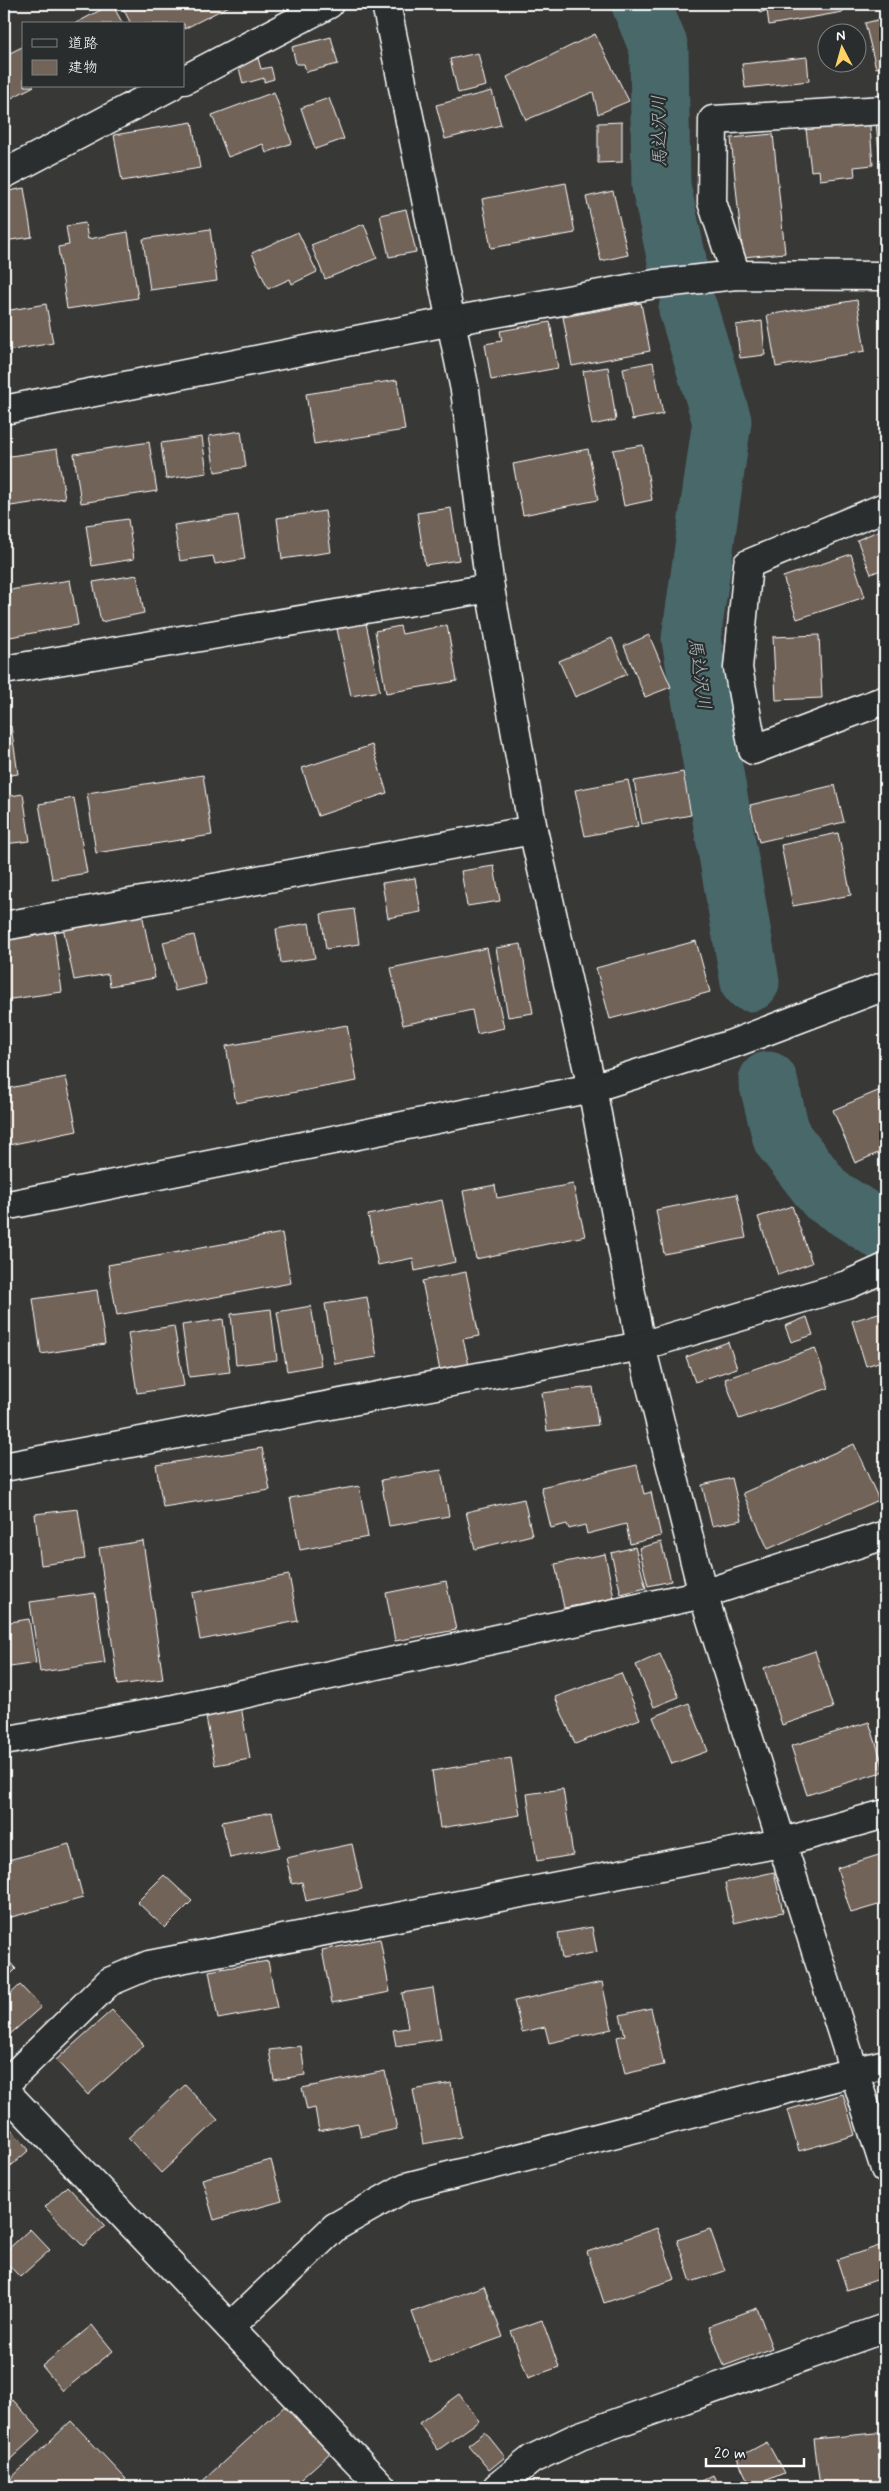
<svg xmlns="http://www.w3.org/2000/svg" width="889" height="2491" font-family="Mynerve,'Klee One',sans-serif">
<style>
.lines{fill:none;stroke-linecap:round;stroke-linejoin:round}
.river{stroke:#4a686b;stroke-width:59}
.building{fill:#726458;stroke:#fff}
.street-casing{stroke:#fff;stroke-width:31}
.secondary-casing{stroke:#fff;stroke-width:31}
.street{stroke:#2a2d2e;stroke-width:28}
.secondary{stroke:#2a2d2e;stroke-width:28}
.labels{text-anchor:middle;dominant-baseline:central;stroke-width:4.5;stroke-linejoin:round;paint-order:stroke}
.water-label{font-size:18px;font-style:italic;fill:#aebbbc;stroke:#2a2d2e}
</style>
<rect width="100%" height="100%" fill="#383836"/>
<filter id="ink" filterUnits="userSpaceOnUse"><feTurbulence type="fractalNoise" baseFrequency=".02" numOctaves="2"/><feDisplacementMap in="SourceGraphic" scale="10" xChannelSelector="R" yChannelSelector="G"/><feConvolveMatrix kernelMatrix="1 2 1 2 8 2 1 2 1" color-interpolation-filters="sRGB"/></filter>
<g filter="url(#ink)">
<g class="lines">
<g class="river">
<path d="M 641,4 L 659,48 L 661,186 L 677,260"/>
<path d="M 688,309 L 722,421 L 691,639 L 750,982"/>
<path d="M 768,1081 L 782,1138 L 826,1195 L 885,1233"/>
</g>
</g>
<g class="building">
<path d="M 112,4 L 123,24 L 74,24 Z"/>
<path d="M 121,4 L 233,4 L 184,29 L 184,24 L 131,24 Z"/>
<path d="M 759,4 L 842,4 L 843,12 L 769,25 L 767,10 L 760,13 Z"/>
<path d="M 885,18 L 885,66 L 876,68 L 865,23 Z"/>
<path d="M 595,34 L 629,101 L 598,114 L 593,92 L 526,120 L 507,77 Z"/>
<path d="M 331,37 L 338,64 L 306,72 L 304,64 L 296,64 L 292,47 Z"/>
<path d="M 24,46 L 24,86 L 34,86 L 4,102 L 4,56 Z"/>
<path d="M 478,53 L 486,86 L 458,93 L 450,59 Z"/>
<path d="M 807,57 L 809,81 L 745,88 L 742,64 Z"/>
<path d="M 258,58 L 261,69 L 271,67 L 274,79 L 264,82 L 264,78 L 243,84 L 238,64 Z"/>
<path d="M 492,91 L 501,125 L 445,139 L 436,105 Z"/>
<path d="M 274,92 L 292,143 L 266,153 L 263,144 L 228,157 L 212,115 Z"/>
<path d="M 329,98 L 344,139 L 315,149 L 301,108 Z"/>
<path d="M 869,115 L 873,165 L 854,167 L 855,176 L 820,180 L 819,170 L 811,171 L 805,121 Z"/>
<path d="M 885,121 L 885,182 L 882,182 L 876,122 Z"/>
<path d="M 192,122 L 200,168 L 122,181 L 114,135 Z"/>
<path d="M 622,122 L 622,162 L 598,163 L 598,123 Z"/>
<path d="M 773,134 L 785,253 L 743,257 L 731,138 Z"/>
<path d="M 566,183 L 575,233 L 491,248 L 482,199 Z"/>
<path d="M 24,188 L 32,237 L 4,241 L 4,192 Z"/>
<path d="M 613,191 L 628,255 L 601,261 L 586,197 Z"/>
<path d="M 406,209 L 416,252 L 389,257 L 380,215 Z"/>
<path d="M 85,223 L 88,239 L 128,232 L 138,298 L 67,309 L 58,247 L 69,245 L 66,226 Z"/>
<path d="M 364,224 L 377,258 L 325,279 L 311,245 Z"/>
<path d="M 210,229 L 217,281 L 150,290 L 143,239 Z"/>
<path d="M 298,232 L 317,272 L 292,284 L 290,279 L 268,289 L 252,253 Z"/>
<path d="M 857,300 L 865,351 L 776,367 L 767,315 Z"/>
<path d="M 641,303 L 650,351 L 572,366 L 563,317 Z"/>
<path d="M 46,304 L 53,343 L 7,351 L 4,311 Z"/>
<path d="M 762,321 L 765,355 L 740,358 L 736,325 Z"/>
<path d="M 550,322 L 558,368 L 491,380 L 485,344 L 502,341 L 500,331 Z"/>
<path d="M 653,362 L 663,414 L 632,420 L 623,368 Z"/>
<path d="M 608,367 L 616,420 L 592,425 L 583,371 Z"/>
<path d="M 397,380 L 405,430 L 314,444 L 306,394 Z"/>
<path d="M 241,431 L 246,467 L 215,472 L 209,436 Z"/>
<path d="M 202,437 L 207,473 L 166,479 L 161,443 Z"/>
<path d="M 149,442 L 157,491 L 81,503 L 74,454 Z"/>
<path d="M 643,445 L 652,500 L 624,506 L 613,450 Z"/>
<path d="M 57,449 L 65,498 L 4,507 L 4,457 Z"/>
<path d="M 588,449 L 598,500 L 523,515 L 513,464 Z"/>
<path d="M 451,508 L 459,560 L 425,565 L 417,513 Z"/>
<path d="M 325,511 L 331,552 L 282,559 L 277,518 Z"/>
<path d="M 238,515 L 245,559 L 215,564 L 213,556 L 180,561 L 174,525 Z"/>
<path d="M 128,519 L 134,559 L 92,566 L 86,525 Z"/>
<path d="M 885,528 L 885,568 L 871,574 L 857,540 Z"/>
<path d="M 851,554 L 865,597 L 797,619 L 783,577 Z"/>
<path d="M 137,575 L 144,613 L 101,622 L 93,582 Z"/>
<path d="M 70,580 L 78,625 L 10,637 L 4,591 Z"/>
<path d="M 366,623 L 380,691 L 351,696 L 337,629 Z"/>
<path d="M 447,625 L 457,681 L 386,693 L 375,631 L 400,626 L 402,634 Z"/>
<path d="M 649,635 L 671,687 L 645,697 L 624,646 Z"/>
<path d="M 819,635 L 822,698 L 776,700 L 773,637 Z"/>
<path d="M 612,638 L 627,674 L 575,697 L 559,661 Z"/>
<path d="M 11,726 L 18,774 L 4,776 L 4,727 Z"/>
<path d="M 372,745 L 387,793 L 318,816 L 302,768 Z"/>
<path d="M 683,772 L 691,815 L 642,824 L 634,781 Z"/>
<path d="M 203,775 L 212,835 L 96,853 L 87,793 Z"/>
<path d="M 628,780 L 638,826 L 585,836 L 575,790 Z"/>
<path d="M 835,785 L 844,822 L 759,842 L 750,805 Z"/>
<path d="M 23,794 L 30,841 L 4,844 L 4,797 Z"/>
<path d="M 74,798 L 87,873 L 52,879 L 39,804 Z"/>
<path d="M 838,833 L 851,895 L 793,906 L 781,845 Z"/>
<path d="M 494,866 L 500,901 L 467,906 L 461,871 Z"/>
<path d="M 415,878 L 421,912 L 388,918 L 382,883 Z"/>
<path d="M 354,909 L 359,944 L 326,949 L 321,914 Z"/>
<path d="M 142,913 L 155,978 L 110,986 L 108,974 L 74,980 L 63,927 Z"/>
<path d="M 309,923 L 315,958 L 281,963 L 276,929 Z"/>
<path d="M 54,930 L 62,992 L 4,1000 L 4,937 Z"/>
<path d="M 194,935 L 206,984 L 175,991 L 163,942 Z"/>
<path d="M 696,941 L 710,992 L 610,1019 L 596,968 Z"/>
<path d="M 521,944 L 533,1013 L 508,1017 L 496,948 Z"/>
<path d="M 487,948 L 504,1028 L 477,1034 L 472,1010 L 403,1025 L 391,968 Z"/>
<path d="M 347,1025 L 357,1081 L 236,1103 L 226,1046 Z"/>
<path d="M 66,1077 L 77,1131 L 4,1146 L 4,1089 Z"/>
<path d="M 885,1088 L 885,1150 L 855,1163 L 833,1110 Z"/>
<path d="M 573,1184 L 585,1236 L 476,1259 L 463,1191 L 495,1185 L 497,1198 Z"/>
<path d="M 737,1194 L 746,1238 L 664,1254 L 656,1210 Z"/>
<path d="M 442,1200 L 455,1262 L 415,1271 L 413,1258 L 378,1265 L 368,1215 Z"/>
<path d="M 792,1206 L 812,1263 L 778,1275 L 758,1217 Z"/>
<path d="M 282,1233 L 291,1283 L 117,1315 L 108,1265 Z"/>
<path d="M 466,1272 L 479,1336 L 463,1339 L 469,1365 L 440,1371 L 422,1281 Z"/>
<path d="M 97,1290 L 105,1344 L 41,1354 L 33,1299 Z"/>
<path d="M 367,1297 L 377,1357 L 335,1364 L 325,1304 Z"/>
<path d="M 311,1306 L 321,1365 L 287,1371 L 277,1312 Z"/>
<path d="M 271,1309 L 277,1360 L 236,1365 L 231,1314 Z"/>
<path d="M 885,1311 L 885,1360 L 866,1366 L 852,1321 Z"/>
<path d="M 807,1317 L 813,1335 L 791,1342 L 785,1326 Z"/>
<path d="M 223,1319 L 230,1372 L 189,1377 L 182,1325 Z"/>
<path d="M 174,1326 L 184,1386 L 137,1393 L 128,1333 Z"/>
<path d="M 728,1342 L 737,1368 L 695,1382 L 686,1357 Z"/>
<path d="M 815,1348 L 829,1388 L 739,1419 L 725,1379 Z"/>
<path d="M 593,1387 L 598,1425 L 547,1431 L 542,1393 Z"/>
<path d="M 854,1444 L 879,1500 L 768,1549 L 743,1493 Z"/>
<path d="M 262,1448 L 270,1490 L 163,1507 L 156,1465 Z"/>
<path d="M 637,1465 L 644,1494 L 651,1492 L 661,1536 L 630,1544 L 626,1524 L 587,1534 L 585,1525 L 569,1529 L 567,1524 L 551,1528 L 541,1487 Z"/>
<path d="M 441,1470 L 449,1516 L 389,1526 L 381,1480 Z"/>
<path d="M 732,1478 L 742,1520 L 712,1526 L 702,1485 Z"/>
<path d="M 359,1486 L 368,1537 L 300,1550 L 290,1498 Z"/>
<path d="M 524,1499 L 532,1535 L 475,1549 L 466,1512 Z"/>
<path d="M 78,1509 L 85,1559 L 41,1565 L 35,1514 Z"/>
<path d="M 143,1541 L 163,1679 L 118,1685 L 99,1548 Z"/>
<path d="M 661,1542 L 671,1581 L 648,1586 L 639,1548 Z"/>
<path d="M 635,1547 L 646,1588 L 621,1594 L 611,1553 Z"/>
<path d="M 605,1554 L 614,1598 L 564,1608 L 555,1564 Z"/>
<path d="M 289,1575 L 298,1621 L 200,1640 L 192,1593 Z"/>
<path d="M 446,1581 L 456,1630 L 395,1641 L 386,1593 Z"/>
<path d="M 95,1593 L 105,1663 L 40,1672 L 30,1602 Z"/>
<path d="M 29,1619 L 36,1663 L 4,1668 L 4,1623 Z"/>
<path d="M 815,1651 L 833,1708 L 782,1725 L 764,1668 Z"/>
<path d="M 660,1654 L 679,1697 L 654,1707 L 636,1665 Z"/>
<path d="M 621,1673 L 640,1719 L 575,1744 L 555,1697 Z"/>
<path d="M 689,1703 L 708,1751 L 672,1764 L 653,1717 Z"/>
<path d="M 241,1706 L 250,1759 L 215,1765 L 205,1712 Z"/>
<path d="M 869,1722 L 885,1771 L 807,1795 L 791,1746 Z"/>
<path d="M 511,1758 L 520,1815 L 440,1828 L 432,1771 Z"/>
<path d="M 563,1789 L 573,1855 L 537,1861 L 527,1794 Z"/>
<path d="M 272,1812 L 280,1847 L 230,1858 L 222,1822 Z"/>
<path d="M 69,1844 L 83,1898 L 4,1919 L 4,1861 Z"/>
<path d="M 352,1844 L 362,1889 L 306,1901 L 302,1882 L 292,1884 L 286,1858 Z"/>
<path d="M 885,1853 L 885,1903 L 851,1913 L 837,1868 Z"/>
<path d="M 774,1872 L 783,1912 L 734,1923 L 725,1883 Z"/>
<path d="M 164,1875 L 192,1901 L 165,1928 L 137,1902 Z"/>
<path d="M 592,1927 L 597,1952 L 562,1959 L 558,1933 Z"/>
<path d="M 380,1939 L 390,1992 L 332,2003 L 322,1950 Z"/>
<path d="M 4,1956 L 16,1969 L 4,1981 Z"/>
<path d="M 268,1961 L 277,2008 L 218,2019 L 209,1971 Z"/>
<path d="M 602,1982 L 612,2029 L 549,2043 L 545,2027 L 522,2032 L 514,2001 Z"/>
<path d="M 20,1985 L 41,2007 L 7,2037 L 4,2033 L 4,2000 Z"/>
<path d="M 433,1988 L 441,2039 L 396,2046 L 393,2030 L 408,2028 L 402,1993 Z"/>
<path d="M 651,2008 L 664,2065 L 625,2074 L 617,2037 L 625,2035 L 620,2015 Z"/>
<path d="M 112,2010 L 144,2045 L 88,2095 L 56,2060 Z"/>
<path d="M 301,2046 L 305,2075 L 274,2080 L 269,2050 Z"/>
<path d="M 385,2071 L 397,2129 L 361,2137 L 358,2123 L 319,2131 L 315,2108 L 307,2110 L 302,2088 Z"/>
<path d="M 451,2083 L 461,2137 L 423,2144 L 413,2090 Z"/>
<path d="M 185,2085 L 218,2120 L 161,2173 L 128,2138 Z"/>
<path d="M 843,2094 L 855,2135 L 799,2151 L 787,2110 Z"/>
<path d="M 4,2121 L 29,2150 L 4,2172 Z"/>
<path d="M 271,2160 L 282,2201 L 214,2220 L 202,2179 Z"/>
<path d="M 67,2186 L 105,2226 L 83,2246 L 45,2207 Z"/>
<path d="M 657,2228 L 675,2279 L 604,2303 L 587,2252 Z"/>
<path d="M 30,2229 L 50,2250 L 20,2277 L 4,2260 L 4,2253 Z"/>
<path d="M 710,2229 L 725,2271 L 691,2282 L 677,2240 Z"/>
<path d="M 882,2245 L 885,2253 L 885,2277 L 847,2290 L 837,2260 Z"/>
<path d="M 484,2286 L 503,2337 L 430,2363 L 412,2312 Z"/>
<path d="M 757,2308 L 772,2348 L 724,2366 L 709,2326 Z"/>
<path d="M 542,2320 L 559,2367 L 528,2378 L 511,2331 Z"/>
<path d="M 92,2325 L 113,2351 L 63,2391 L 42,2366 Z"/>
<path d="M 459,2394 L 479,2421 L 438,2450 L 419,2423 Z"/>
<path d="M 13,2400 L 41,2431 L 4,2465 L 4,2408 Z"/>
<path d="M 287,2404 L 331,2452 L 292,2487 L 196,2487 Z"/>
<path d="M 71,2421 L 126,2479 L 117,2487 L 4,2487 L 4,2485 Z"/>
<path d="M 485,2432 L 505,2457 L 489,2470 L 468,2445 Z"/>
<path d="M 885,2432 L 885,2487 L 820,2487 L 814,2439 Z"/>
<path d="M 767,2442 L 784,2473 L 751,2487 L 737,2458 Z"/>
<path d="M 713,2475 L 719,2487 L 695,2487 L 693,2485 Z"/>
</g>
<g class="lines">
<g class="street-casing">
<g id="street">
<path d="M 386,4 L 465,390 L 490,588 L 533,830 L 592,1088 L 641,1346 L 703,1594 L 885,2169"/>
<path d="M 184,80 L 329,4"/>
<path d="M 4,174 L 171,86"/>
<path d="M 736,275 L 712,202 L 713,120 L 885,110"/>
<path d="M 452,321 L 655,284 L 736,275 L 885,276"/>
<path d="M 885,507 L 748,564 L 738,668 L 753,750 L 885,700"/>
<path d="M 4,670 L 490,588"/>
<path d="M 4,926 L 533,830"/>
<path d="M 4,1467 L 641,1346 L 847,1285 L 885,1268"/>
<path d="M 4,1741 L 174,1709 L 703,1594 L 885,1535"/>
<path d="M 4,2085 L 109,1982 L 149,1965 L 780,1843 L 885,1814"/>
<path d="M 230,2327 L 335,2227 L 406,2187 L 885,2064"/>
<path d="M 497,2487 L 532,2459 L 580,2436 L 885,2328"/>
</g>
</g>
<g class="secondary-casing">
<g id="secondary">
<path d="M 4,410 L 452,321"/>
<path d="M 4,1206 L 592,1088 L 732,1044 L 885,986"/>
<path d="M 4,2090 L 382,2487"/>
</g>
</g>
<use href="#street" class="street"/>
<use href="#secondary" class="secondary"/>
</g>
</g>
<g class="labels">
<g class="water-label">
<text transform="translate(660 131) rotate(-91)">馬込沢川</text>
<text transform="translate(699 674) rotate(82)">馬込沢川</text>
</g>
</g>
<rect width="889" height="2491" fill="none" stroke="#2a2d2e" stroke-width="20"/>
<rect x="10" y="10" width="869" height="2471" fill="none" stroke="#fff" stroke-width="2" filter="url(#ink)"/>
<rect x="22" y="22" width="162" height="65" fill="#2a2d2e" stroke="#7f8182"/>
<rect x="32" y="39" width="25" height="8" fill="#2a2d2e" stroke="#7f8182"/>
<text x="68" y="48" font-size="15" fill="#ffffff">道路</text>
<rect x="32" y="60" width="25" height="15" fill="#726458" stroke="#7f8182"/>
<text x="68" y="72" font-size="15" fill="#ffffff">建物</text>
<g transform="translate(842 48) rotate(354)"><circle r="24" fill="#2a2d2e" stroke="#7f8182"/>
<path d="M0-4L9 19L0 12L-9 19Z" fill="#ffd166"/>
<text y="-8" font-size="14" font-weight="bold" text-anchor="middle" fill="#ffffff">N</text>
</g>
<path d="M706 2458v8h98v-8" fill="none" stroke="#ffffff" stroke-width="2.5"/>
<text x="714" y="2458" font-size="15" fill="#ffffff" stroke="#2a2d2e" stroke-width="4" paint-order="stroke">20 m</text>
</svg>
